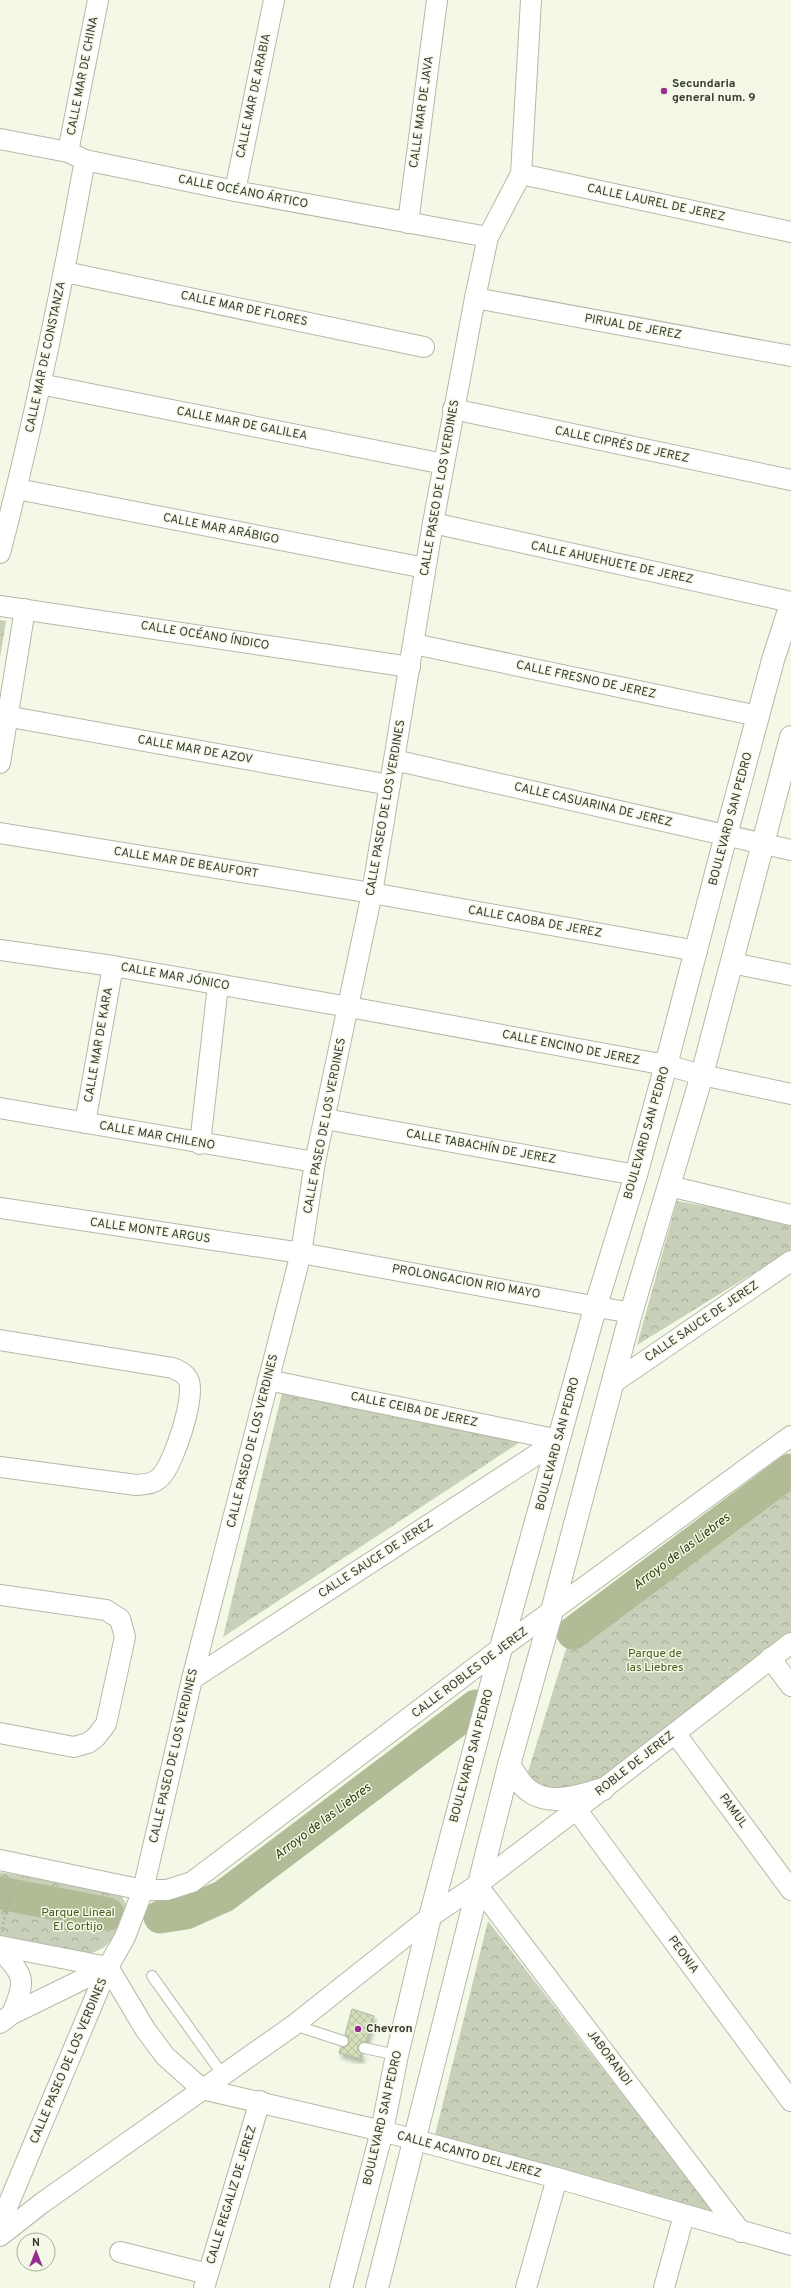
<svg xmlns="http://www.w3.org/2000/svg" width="791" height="2288" font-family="Overpass,sans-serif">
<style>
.forest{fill:url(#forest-crowns)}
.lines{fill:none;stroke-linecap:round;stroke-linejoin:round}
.river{stroke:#b1bc97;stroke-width:33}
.building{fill:url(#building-cross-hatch);stroke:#b0b6a4;filter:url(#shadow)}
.service-casing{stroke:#b4baa8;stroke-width:12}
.minor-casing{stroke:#b4baa8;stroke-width:22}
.tertiary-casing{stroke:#b4baa8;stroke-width:24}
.path{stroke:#abb0a2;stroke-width:2.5;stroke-dasharray:2 3;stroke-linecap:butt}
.service{stroke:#fff;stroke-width:10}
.minor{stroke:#fff;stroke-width:20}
.tertiary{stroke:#fff;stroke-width:22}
.poi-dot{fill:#982d90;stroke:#f3f9e6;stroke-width:1.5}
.labels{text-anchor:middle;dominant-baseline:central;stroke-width:3;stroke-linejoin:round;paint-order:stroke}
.street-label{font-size:12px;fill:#393c35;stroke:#f3f9e6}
.poi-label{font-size:12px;font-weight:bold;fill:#393c35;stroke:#f3f9e6;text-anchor:start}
.park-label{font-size:12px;fill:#4b591f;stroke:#f3f9e6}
.water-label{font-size:13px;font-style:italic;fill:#2e380b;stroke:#f3f9e6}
</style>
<defs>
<pattern id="forest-crowns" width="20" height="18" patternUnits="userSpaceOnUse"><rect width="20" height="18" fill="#c9d0b9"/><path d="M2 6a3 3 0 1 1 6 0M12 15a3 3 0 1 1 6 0" fill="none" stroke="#a4aa97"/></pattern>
<pattern id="building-cross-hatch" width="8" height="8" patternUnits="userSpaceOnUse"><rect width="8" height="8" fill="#d3dfb9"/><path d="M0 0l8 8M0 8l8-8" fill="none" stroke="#b6c0a0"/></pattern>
<filter id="shadow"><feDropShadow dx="2.5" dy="4.5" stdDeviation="2" flood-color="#0004"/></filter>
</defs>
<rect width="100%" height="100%" fill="#f3f9e6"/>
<g class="forest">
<path d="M 0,620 L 6,621 L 0,658 Z"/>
<path d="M 677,1201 L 791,1222 L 791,1250 L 637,1345 Z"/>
<path d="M 282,1393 L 525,1439 L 223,1637 Z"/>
<path d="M 791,1479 L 791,1637 L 601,1781 L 570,1794 L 545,1789 L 527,1775 L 566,1649 Z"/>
<path d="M 0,1872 L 119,1891 L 127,1906 C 118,1930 114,1949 86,1954 L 0,1939 Z"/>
<path d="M 488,1921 L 723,2224 L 433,2143 Z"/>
</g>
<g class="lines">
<g class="river">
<path d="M 573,1633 L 791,1470"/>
<path d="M 0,1893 L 108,1914"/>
<path d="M 160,1917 L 186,1913 L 224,1896 L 476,1706"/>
</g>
</g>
<path class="building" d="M 352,2009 L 374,2016 L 366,2042 L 362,2042 L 358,2046 L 358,2050 L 362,2054 L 361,2059 L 339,2053 L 341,2047 L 347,2046 L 349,2043 L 348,2037 L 345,2035 Z"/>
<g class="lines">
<g class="service-casing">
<g id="service">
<path d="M 152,1976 L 223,2075"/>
<path d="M 294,2025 L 343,2041"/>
<path d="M 364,2048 L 397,2055"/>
</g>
</g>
<g class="minor-casing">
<g id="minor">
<path d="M 0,139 L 68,152 L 85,160 L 235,191 L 488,237"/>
<path d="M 68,152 L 98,0"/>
<path d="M 521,174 L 791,232"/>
<path d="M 235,191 L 274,0"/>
<path d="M 408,223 L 437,0"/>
<path d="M 65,272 L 424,347"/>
<path d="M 475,298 L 791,356"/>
<path d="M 40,384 L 444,464"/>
<path d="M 453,409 L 791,480"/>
<path d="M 17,489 L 425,568"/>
<path d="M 433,523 L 791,602"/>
<path d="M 0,553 C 34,423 61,292 85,160"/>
<path d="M 0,606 L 410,667"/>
<path d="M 414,644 L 758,716"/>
<path d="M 0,715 L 390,785"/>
<path d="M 394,760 L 791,850"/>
<path d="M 0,763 L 25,609"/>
<path d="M 0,833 L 372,893 L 697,951"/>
<path d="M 0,950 L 113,966 L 349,1007 L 666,1065 L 702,1075 L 791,1094"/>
<path d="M 732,963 L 791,975"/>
<path d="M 0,1108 L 315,1162"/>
<path d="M 325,1119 L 636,1175"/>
<path d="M 85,1123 L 113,966"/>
<path d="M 200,1144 L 218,985"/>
<path d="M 669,1186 L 791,1215"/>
<path d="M 0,1208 L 301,1253 L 631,1313"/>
<path d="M 0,1340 L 173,1368 C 179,1371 185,1373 188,1379 C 197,1394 174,1461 163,1474 C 156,1484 147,1484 136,1485 L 0,1467"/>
<path d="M 268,1380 L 559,1440"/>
<path d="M 613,1383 L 791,1261"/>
<path d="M 0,1595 L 106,1610 L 120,1619 L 125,1637 L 106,1724 L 96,1737 L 88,1743 L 74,1747 L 0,1733"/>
<path d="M 770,1658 L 791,1686"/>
<path d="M 192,1679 L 559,1440"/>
<path d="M 675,1733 L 791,1890"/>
<path d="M 576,1809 L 791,2101"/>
<path d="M 0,1860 L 143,1890 L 167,1890 L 192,1882 L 501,1648 L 791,1436"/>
<path d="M 477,1885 L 741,2232"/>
<path d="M 0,1946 L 108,1967"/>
<path d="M 0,1949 C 25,1977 26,1979 12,2014"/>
<path d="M 108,1967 L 145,2029 L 165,2056 L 202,2089 L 382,2131 L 557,2178 L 791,2245"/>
<path d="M 0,2023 L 12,2014 L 108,1967"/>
<path d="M 0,2224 L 108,1967 L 125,1937 L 143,1890 L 192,1679 L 301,1253 L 315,1162 L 372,893 L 433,523 L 475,298 L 488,237 L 521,174 L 531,0"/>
<path d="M 0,2236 L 42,2203 L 294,2025 L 430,1917 L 477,1885 L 603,1789 L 791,1643"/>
<path d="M 120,2252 L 208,2274"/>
<path d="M 204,2288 L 260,2101"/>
<path d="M 526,2288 L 557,2178"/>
<path d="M 664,2288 L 684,2215"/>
</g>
</g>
<g class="tertiary-casing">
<g id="tertiary">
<path d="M 509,1765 C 514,1772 520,1784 528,1790 C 549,1807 580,1796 603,1789"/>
<path d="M 341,2288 L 382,2131 L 397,2055 L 430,1917 L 501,1648 L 596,1305 L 636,1175 L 666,1065 L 726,835 L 773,660 L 791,604"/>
<path d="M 377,2288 L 509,1765 L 552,1611 L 631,1313 L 702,1075 L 791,737"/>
</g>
</g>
<path class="path" d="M 2,1929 L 13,1881"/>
<use href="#service" class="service"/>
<use href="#minor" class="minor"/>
<use href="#tertiary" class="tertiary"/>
</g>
<g class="poi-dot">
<circle cx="664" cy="91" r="4"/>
<circle cx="358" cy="2029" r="4"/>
</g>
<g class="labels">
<g class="street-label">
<text transform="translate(83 76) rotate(-79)">CALLE MAR DE CHINA</text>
<text transform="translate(254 96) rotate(-78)">CALLE MAR DE ARABIA</text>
<text transform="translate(422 112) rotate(-82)">CALLE MAR DE JAVA</text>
<text transform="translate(243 192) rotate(11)">CALLE OCÉANO ÁRTICO</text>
<text transform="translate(656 203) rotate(12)">CALLE LAUREL DE JEREZ</text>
<text transform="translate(244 309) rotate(12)">CALLE MAR DE FLORES</text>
<text transform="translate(633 327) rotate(10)">PIRUAL DE JEREZ</text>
<text transform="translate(46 357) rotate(-78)">CALLE MAR DE CONSTANZA</text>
<text transform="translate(242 424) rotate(11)">CALLE MAR DE GALILEA</text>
<text transform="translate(622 445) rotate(12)">CALLE CIPRÉS DE JEREZ</text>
<text transform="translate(440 488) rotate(-80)">CALLE PASEO DE LOS VERDINES</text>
<text transform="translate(221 529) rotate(11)">CALLE MAR ARÁBIGO</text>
<text transform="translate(612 563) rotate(12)">CALLE AHUEHUETE DE JEREZ</text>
<text transform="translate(205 636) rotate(9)">CALLE OCÉANO ÍNDICO</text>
<text transform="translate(586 680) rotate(12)">CALLE FRESNO DE JEREZ</text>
<text transform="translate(195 750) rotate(10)">CALLE MAR DE AZOV</text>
<text transform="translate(593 805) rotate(13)">CALLE CASUARINA DE JEREZ</text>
<text transform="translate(386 808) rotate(-80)">CALLE PASEO DE LOS VERDINES</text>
<text transform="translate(731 819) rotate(-75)">BOULEVARD SAN PEDRO</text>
<text transform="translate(186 863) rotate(9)">CALLE MAR DE BEAUFORT</text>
<text transform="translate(535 922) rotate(10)">CALLE CAOBA DE JEREZ</text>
<text transform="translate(175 977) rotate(10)">CALLE MAR JÓNICO</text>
<text transform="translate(99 1045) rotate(-80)">CALLE MAR DE KARA</text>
<text transform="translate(571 1048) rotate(11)">CALLE ENCINO DE JEREZ</text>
<text transform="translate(325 1126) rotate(-79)">CALLE PASEO DE LOS VERDINES</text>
<text transform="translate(647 1133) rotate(-74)">BOULEVARD SAN PEDRO</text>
<text transform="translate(157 1136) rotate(10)">CALLE MAR CHILENO</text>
<text transform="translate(481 1147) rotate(10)">CALLE TABACHÍN DE JEREZ</text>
<text transform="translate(150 1231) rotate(8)">CALLE MONTE ARGUS</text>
<text transform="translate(466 1282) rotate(10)">PROLONGACION RIO MAYO</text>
<text transform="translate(702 1322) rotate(-34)">CALLE SAUCE DE JEREZ</text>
<text transform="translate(414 1410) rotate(12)">CALLE CEIBA DE JEREZ</text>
<text transform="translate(253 1441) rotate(-76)">CALLE PASEO DE LOS VERDINES</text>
<text transform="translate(558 1444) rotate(-75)">BOULEVARD SAN PEDRO</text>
<text transform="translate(376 1559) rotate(-33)">CALLE SAUCE DE JEREZ</text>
<text transform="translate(470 1673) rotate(-37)">CALLE ROBLES DE JEREZ</text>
<text transform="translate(174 1756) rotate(-77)">CALLE PASEO DE LOS VERDINES</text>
<text transform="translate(472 1756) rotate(-75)">BOULEVARD SAN PEDRO</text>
<text transform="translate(635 1764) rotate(-38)">ROBLE DE JEREZ</text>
<text transform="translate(733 1811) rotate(54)">PAMUL</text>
<text transform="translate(683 1955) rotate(54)">PEONIA</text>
<text transform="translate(609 2058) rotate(53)">JABORANDI</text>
<text transform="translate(69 2061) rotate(-67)">CALLE PASEO DE LOS VERDINES</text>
<text transform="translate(383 2118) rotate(-77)">BOULEVARD SAN PEDRO</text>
<text transform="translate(469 2155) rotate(15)">CALLE ACANTO DEL JEREZ</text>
<text transform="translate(232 2195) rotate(-73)">CALLE REGALIZ DE JEREZ</text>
</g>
<g class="poi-label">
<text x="672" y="84">Secundaria<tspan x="672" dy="14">general num. 9</tspan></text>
<text x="366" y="2029">Chevron</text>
</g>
<g class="park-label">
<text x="655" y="1654">Parque de<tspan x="655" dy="14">las Liebres</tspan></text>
<text x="78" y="1913">Parque Lineal<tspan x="78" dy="14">El Cortijo</tspan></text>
</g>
<g class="water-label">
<text transform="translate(682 1552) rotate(-37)">Arroyo de las Liebres</text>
<text transform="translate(323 1822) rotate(-37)">Arroyo de las Liebres</text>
</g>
</g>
<g transform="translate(36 2252)"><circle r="19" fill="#f3f9e6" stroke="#a9ad9f"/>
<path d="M0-3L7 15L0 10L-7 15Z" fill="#982d90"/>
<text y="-6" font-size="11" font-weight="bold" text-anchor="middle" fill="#393c35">N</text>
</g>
</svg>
